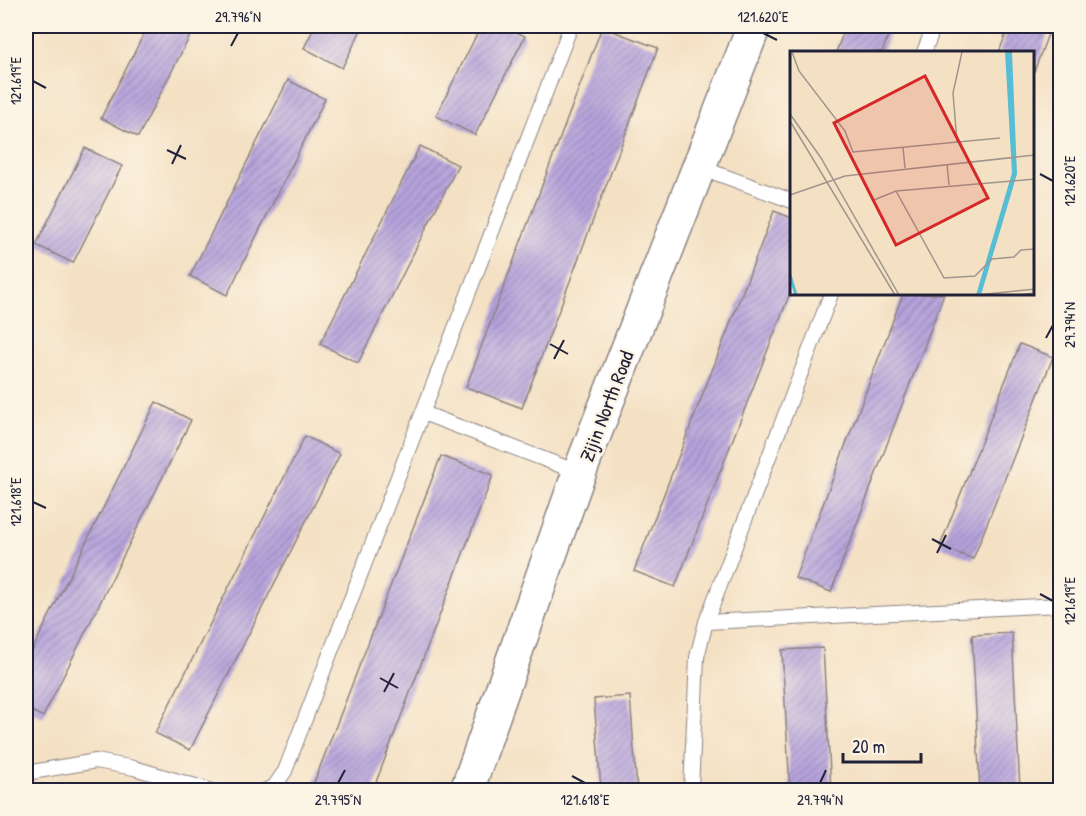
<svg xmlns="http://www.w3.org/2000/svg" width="1086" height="816" font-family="'Patrick Hand',sans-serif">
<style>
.building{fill:url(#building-hatch)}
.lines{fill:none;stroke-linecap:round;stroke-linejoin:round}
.service-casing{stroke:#8b8280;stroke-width:16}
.tertiary-casing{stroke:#8b8280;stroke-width:36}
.service{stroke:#fff;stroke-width:14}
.tertiary{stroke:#fff;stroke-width:33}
.ticks{fill:none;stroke:#22223b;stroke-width:2}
.labels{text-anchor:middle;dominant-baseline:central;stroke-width:5;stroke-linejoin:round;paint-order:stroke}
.street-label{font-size:20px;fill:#22223b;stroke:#fcf5e5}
.inset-river{fill:none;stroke:#56bdd4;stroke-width:3}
.inset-road{fill:none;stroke:#a0958d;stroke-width:1.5}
.view{fill:#d62828;fill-opacity:0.15;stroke:#d62828;stroke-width:3}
.inset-edge{fill:none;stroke:#22223b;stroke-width:3}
.neatline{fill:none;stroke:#22223b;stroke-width:2}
.ticks-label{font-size:15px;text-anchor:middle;fill:#22223b}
</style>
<defs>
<pattern id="building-hatch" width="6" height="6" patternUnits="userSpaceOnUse" patternTransform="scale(1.5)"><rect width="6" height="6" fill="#b6a3dc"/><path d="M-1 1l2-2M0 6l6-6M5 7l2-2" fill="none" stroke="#9484b4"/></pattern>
</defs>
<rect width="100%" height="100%" fill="#fcf5e5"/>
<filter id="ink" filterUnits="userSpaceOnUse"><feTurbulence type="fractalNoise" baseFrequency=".0167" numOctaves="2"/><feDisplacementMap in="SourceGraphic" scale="12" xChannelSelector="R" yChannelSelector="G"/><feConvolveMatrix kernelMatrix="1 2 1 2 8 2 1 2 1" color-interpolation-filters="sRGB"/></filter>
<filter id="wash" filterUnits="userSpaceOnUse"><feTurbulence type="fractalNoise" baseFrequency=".008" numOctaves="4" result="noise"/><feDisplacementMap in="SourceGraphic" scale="24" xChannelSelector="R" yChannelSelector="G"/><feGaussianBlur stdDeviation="1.35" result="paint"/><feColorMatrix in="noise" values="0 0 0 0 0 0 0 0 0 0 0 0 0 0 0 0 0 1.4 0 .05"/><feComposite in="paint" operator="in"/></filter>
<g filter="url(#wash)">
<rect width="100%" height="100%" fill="#f4e1c4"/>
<g id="blocks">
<g class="building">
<path d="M 148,26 L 195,26 L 138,137 L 101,118 Z"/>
<path d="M 315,26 L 363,26 L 342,68 L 304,48 Z"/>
<path d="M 481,26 L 503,26 L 525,36 L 475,135 L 436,116 Z"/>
<path d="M 846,26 L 892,26 L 882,52 L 836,52 Z"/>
<path d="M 1009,26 L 1051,26 L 1034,72 L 1034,52 L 999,52 Z"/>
<path d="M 602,27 L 658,48 L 522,408 L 466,387 Z"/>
<path d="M 288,80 L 325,99 L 227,295 L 190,276 Z"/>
<path d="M 420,146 L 458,165 L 358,363 L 320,344 Z"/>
<path d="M 85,148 L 122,166 L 73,263 L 36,245 Z"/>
<path d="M 774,211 L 792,218 L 792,288 L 675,587 L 634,571 Z"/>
<path d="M 903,294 L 944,294 L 831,592 L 795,578 Z"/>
<path d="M 1020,344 L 1053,357 L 973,559 L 940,546 Z"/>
<path d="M 156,402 L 191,420 L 43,717 L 26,708 L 26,663 Z"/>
<path d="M 305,436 L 340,454 L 190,750 L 155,733 Z"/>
<path d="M 441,456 L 493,475 L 373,790 L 311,790 Z"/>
<path d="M 1012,633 L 1020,790 L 980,790 L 972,635 Z"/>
<path d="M 823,648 L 831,790 L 790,790 L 782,650 Z"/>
<path d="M 630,696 L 637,790 L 601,790 L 594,699 Z"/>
</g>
</g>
</g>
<g filter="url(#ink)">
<use href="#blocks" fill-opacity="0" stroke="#8b8280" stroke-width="1.5"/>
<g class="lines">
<g class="service-casing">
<g id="service">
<path d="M 924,52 L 934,26"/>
<path d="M 699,167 L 792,201"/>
<path d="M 423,413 L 580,473"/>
<path d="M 706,622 L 1060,605"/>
<path d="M 26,773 L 96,761 L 134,768 L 209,790"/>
<path d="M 266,790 L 274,787 L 285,771 L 571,26"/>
<path d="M 691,790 L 697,657 L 706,622 L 831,294"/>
</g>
</g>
<g class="tertiary-casing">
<path id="tertiary" d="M 467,790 L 575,484 L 754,26"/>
</g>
<use href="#service" class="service"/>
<use href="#tertiary" class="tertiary"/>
</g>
</g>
<path class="ticks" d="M 763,33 L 777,40M 231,46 L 238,33M 33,81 L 46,88M 167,150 L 186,159M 172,164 L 181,145M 1040,174 L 1053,181M 1046,338 L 1053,325M 550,344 L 568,354M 554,359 L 564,340M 33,502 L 46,508M 932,539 L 951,549M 937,553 L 946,535M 1040,594 L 1053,601M 380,678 L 398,688M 384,692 L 394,673M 572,776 L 585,783M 338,783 L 345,770M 820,783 L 826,770"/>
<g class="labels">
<g class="street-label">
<text transform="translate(606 406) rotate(-69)">Zijin North Road</text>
</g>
</g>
<g transform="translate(790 51)">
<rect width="244" height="244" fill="#f4e1c4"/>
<path d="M 215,1 L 222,1 L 227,123 L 191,244 L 186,244 L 222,122 Z" fill="#56bdd4"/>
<path class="inset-river" d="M 0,224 L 6,244"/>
<path class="inset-road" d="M 2,1 L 9,20 L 55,80 L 63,101 L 210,87M 0,63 L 31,107 L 109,244M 0,70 L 105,244M 167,91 L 163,42 L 172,1M 113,96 L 115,117M 157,113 L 159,134M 106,140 L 154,227 L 185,225 L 202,208 L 224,206 L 231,199 L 245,198M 0,144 L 55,125 L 245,104M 84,149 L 106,140 L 245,128M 187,244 L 245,238M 227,244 L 245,242"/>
<path class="view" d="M 135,25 L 198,147 L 106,194 L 44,72 Z"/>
<rect width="244" height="244" class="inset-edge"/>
</g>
<rect width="1086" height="816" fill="none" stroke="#fcf5e5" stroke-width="66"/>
<path d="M843 753v9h78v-9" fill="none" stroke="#22223b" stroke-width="3"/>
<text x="852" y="753" font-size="18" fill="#22223b" stroke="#fcf5e5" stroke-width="4.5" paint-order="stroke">20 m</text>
<rect x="33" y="33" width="1020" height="750" class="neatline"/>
<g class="ticks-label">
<text x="238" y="22">29.796°N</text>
<text x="763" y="22">121.620°E</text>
<text transform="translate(16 81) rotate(-90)" y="5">121.619°E</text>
<text transform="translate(1070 181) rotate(-90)" y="5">121.620°E</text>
<text transform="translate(1070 325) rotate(-90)" y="5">29.794°N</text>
<text transform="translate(16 502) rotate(-90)" y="5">121.618°E</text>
<text transform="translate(1070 601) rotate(-90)" y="5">121.619°E</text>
<text x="338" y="805">29.795°N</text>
<text x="585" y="805">121.618°E</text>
<text x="820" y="805">29.794°N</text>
</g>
</svg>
